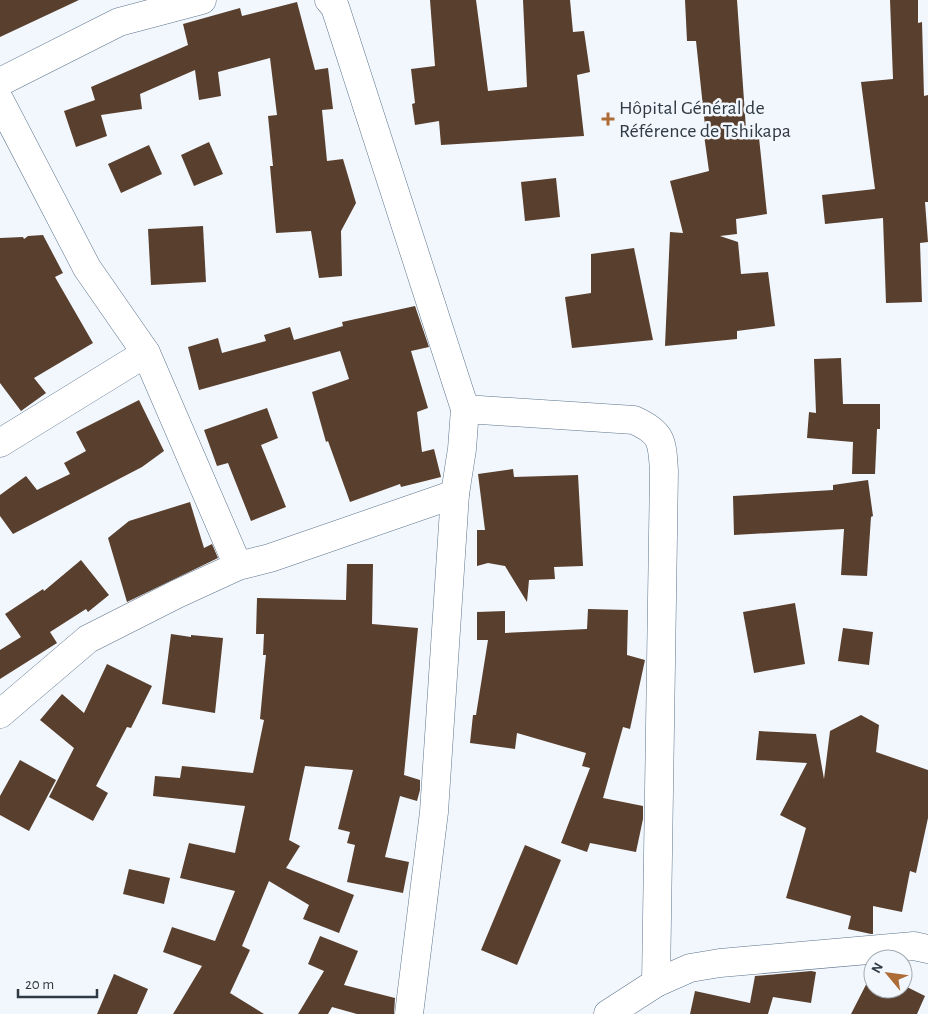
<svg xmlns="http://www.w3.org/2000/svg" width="928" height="1014" font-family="'Alegreya Sans',sans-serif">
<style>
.building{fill:#593f2d}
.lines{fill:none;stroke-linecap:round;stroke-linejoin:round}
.street-casing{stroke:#5d748d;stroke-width:29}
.street{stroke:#fff;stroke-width:28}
.poi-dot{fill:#ad6b36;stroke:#f2f7fd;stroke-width:2}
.labels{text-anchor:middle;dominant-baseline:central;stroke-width:5;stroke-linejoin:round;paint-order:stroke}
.poi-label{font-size:20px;fill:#303a44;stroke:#f2f7fd;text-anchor:start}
</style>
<rect width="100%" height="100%" fill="#f2f7fd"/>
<g class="building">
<path d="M 0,0 L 79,0 L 0,37 Z"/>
<path d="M 430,0 L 476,0 L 488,91 L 527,87 L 523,0 L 570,0 L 573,32 L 584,31 L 590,72 L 577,75 L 584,136 L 441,145 L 439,121 L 415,125 L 412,104 L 415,103 L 411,69 L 435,66 Z"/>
<path d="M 685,0 L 737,0 L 746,129 L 758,128 L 767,214 L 736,219 L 737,234 L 720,236 L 738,242 L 741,274 L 768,272 L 775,326 L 737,331 L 737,339 L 665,346 L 670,232 L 683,233 L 670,181 L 709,171 L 704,135 L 706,135 L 696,41 L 687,41 Z"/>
<path d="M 890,0 L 918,0 L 918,23 L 922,22 L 924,96 L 928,95 L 928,202 L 925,202 L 928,242 L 920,243 L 922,302 L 886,303 L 883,218 L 825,224 L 822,195 L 875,189 L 861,82 L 893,79 Z"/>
<path d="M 297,2 L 315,70 L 328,68 L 333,109 L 322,110 L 327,161 L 343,159 L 356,203 L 341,231 L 342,276 L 319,278 L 311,231 L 276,233 L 270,166 L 273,166 L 268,116 L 277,115 L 270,58 L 218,72 L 221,96 L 199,100 L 195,70 L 140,94 L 142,109 L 101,115 L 107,136 L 76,147 L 64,111 L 95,100 L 91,87 L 188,45 L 183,24 L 240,8 L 242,16 Z"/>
<path d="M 209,142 L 223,174 L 194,186 L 181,155 Z"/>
<path d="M 149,145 L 162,174 L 121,193 L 108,164 Z"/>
<path d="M 556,178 L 560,217 L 525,221 L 521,182 Z"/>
<path d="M 203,226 L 206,282 L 151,285 L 148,229 Z"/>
<path d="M 43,235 L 63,273 L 55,277 L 93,343 L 34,378 L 46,393 L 21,411 L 0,383 L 0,238 L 23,237 L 24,239 L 28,236 Z"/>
<path d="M 634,248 L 653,340 L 572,348 L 565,297 L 591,293 L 591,254 Z"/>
<path d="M 415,306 L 429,347 L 411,351 L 428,408 L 417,412 L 422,452 L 434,449 L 441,477 L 401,487 L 400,484 L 350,502 L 328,441 L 326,442 L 312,392 L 349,379 L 340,351 L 199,390 L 188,347 L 218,338 L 222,353 L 266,341 L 264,335 L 290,327 L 294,340 L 343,326 L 342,322 Z"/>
<path d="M 841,358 L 843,404 L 880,404 L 880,429 L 877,429 L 875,474 L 852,474 L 853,442 L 807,438 L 809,412 L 816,413 L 814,359 Z"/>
<path d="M 139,400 L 164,451 L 142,467 L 13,534 L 0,516 L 0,495 L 26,476 L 37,490 L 70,474 L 64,463 L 86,451 L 76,432 Z"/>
<path d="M 267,408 L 278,438 L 261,445 L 286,507 L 251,521 L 228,463 L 217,466 L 204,430 Z"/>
<path d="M 513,469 L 514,477 L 578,475 L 583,566 L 554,567 L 555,579 L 529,580 L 527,602 L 505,566 L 488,563 L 477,566 L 477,530 L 485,530 L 478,474 Z"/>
<path d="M 868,480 L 873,516 L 871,517 L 867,576 L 841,575 L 844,529 L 734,535 L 733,496 L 833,490 L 833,485 Z"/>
<path d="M 190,502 L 204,548 L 212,544 L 218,558 L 127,602 L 108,538 L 129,521 Z"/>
<path d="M 81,560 L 109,595 L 88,612 L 86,609 L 50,632 L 57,643 L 0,679 L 0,650 L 21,637 L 5,614 L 43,589 L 44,591 Z"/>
<path d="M 347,564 L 373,564 L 372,624 L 418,628 L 404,775 L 420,780 L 420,790 L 417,801 L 400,796 L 385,857 L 409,862 L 403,893 L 347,882 L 355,845 L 347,843 L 350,832 L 338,829 L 353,770 L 305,766 L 289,840 L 300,846 L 286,868 L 354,895 L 339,933 L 303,919 L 309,905 L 269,881 L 242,946 L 250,950 L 230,993 L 264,1014 L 173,1014 L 202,966 L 163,952 L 172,927 L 215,941 L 235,891 L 180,878 L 189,843 L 235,853 L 245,806 L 153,796 L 155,776 L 180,778 L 182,766 L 253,773 L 264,720 L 260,719 L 266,655 L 263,655 L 264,634 L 256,634 L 257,598 L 346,600 Z"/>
<path d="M 795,603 L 805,664 L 754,673 L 743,612 Z"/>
<path d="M 588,609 L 628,610 L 627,655 L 645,660 L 630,729 L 623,727 L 603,798 L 643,806 L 643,819 L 636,852 L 590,843 L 587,852 L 561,843 L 590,768 L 582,766 L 586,753 L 517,733 L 515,749 L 470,743 L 473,715 L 476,715 L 488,640 L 477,640 L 477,612 L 505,611 L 505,633 L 587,629 Z"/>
<path d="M 843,628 L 873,632 L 869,665 L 838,661 Z"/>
<path d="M 171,634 L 191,637 L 191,635 L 223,638 L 215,713 L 162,704 Z"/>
<path d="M 107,664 L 152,686 L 131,728 L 127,727 L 96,786 L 108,793 L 93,821 L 49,797 L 74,748 L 40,720 L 62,694 L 84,713 Z"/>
<path d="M 861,715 L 879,725 L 876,752 L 928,770 L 928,818 L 916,873 L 910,871 L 902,912 L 873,906 L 873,934 L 871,934 L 848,929 L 851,916 L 786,898 L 806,828 L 780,815 L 807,763 L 756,760 L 759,731 L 816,734 L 824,779 L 830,731 Z"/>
<path d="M 20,760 L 56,780 L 29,831 L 0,815 L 0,796 Z"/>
<path d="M 525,845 L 561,860 L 517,965 L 481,950 Z"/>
<path d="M 129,869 L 170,878 L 164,904 L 123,894 Z"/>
<path d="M 320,936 L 358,951 L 344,985 L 395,998 L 394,1014 L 357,1014 L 332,1007 L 328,1014 L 298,1014 L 324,971 L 308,964 Z"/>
<path d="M 811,971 L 816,972 L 811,1003 L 773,997 L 768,1014 L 690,1014 L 695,991 L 750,1003 L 755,976 Z"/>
<path d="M 873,971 L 873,989 L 903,989 L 903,985 L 925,996 L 917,1014 L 851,1014 Z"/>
<path d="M 114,974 L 148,989 L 137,1014 L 97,1014 Z"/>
</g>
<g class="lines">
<g class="street-casing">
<g id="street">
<path d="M 329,0 L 335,7 L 465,409 L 462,449 L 455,494 L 434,812 L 409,1014"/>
<path d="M 0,82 L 119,22 L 202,0"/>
<path d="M 0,101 L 87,268 L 146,353 L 238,566"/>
<path d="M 465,409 L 634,420 C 663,433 662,442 664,471 L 656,983"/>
<path d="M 0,443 L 146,353"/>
<path d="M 0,714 L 88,639 L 177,594 L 238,566 L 270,558 L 455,494"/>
<path d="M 608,1014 L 656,983 L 690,968 L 720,963 L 914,946 L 928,949"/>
</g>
</g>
<use href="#street" class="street"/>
</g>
<path class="poi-dot" d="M605.5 111.5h5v5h5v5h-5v5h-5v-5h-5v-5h5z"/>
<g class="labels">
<g class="poi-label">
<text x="619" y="108">Hôpital Général de<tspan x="619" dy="23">Référence de Tshikapa</tspan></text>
</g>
</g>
<g transform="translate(888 974) rotate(299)"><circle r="24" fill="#f2f7fd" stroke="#a4abb3"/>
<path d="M0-4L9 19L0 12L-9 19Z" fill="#ad6b36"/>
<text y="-8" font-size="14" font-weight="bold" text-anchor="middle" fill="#303a44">N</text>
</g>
<path d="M18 989v8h79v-8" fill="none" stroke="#303a44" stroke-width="2.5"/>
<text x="25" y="989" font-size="15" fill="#303a44" stroke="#f2f7fd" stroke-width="4" paint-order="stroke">20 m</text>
</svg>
